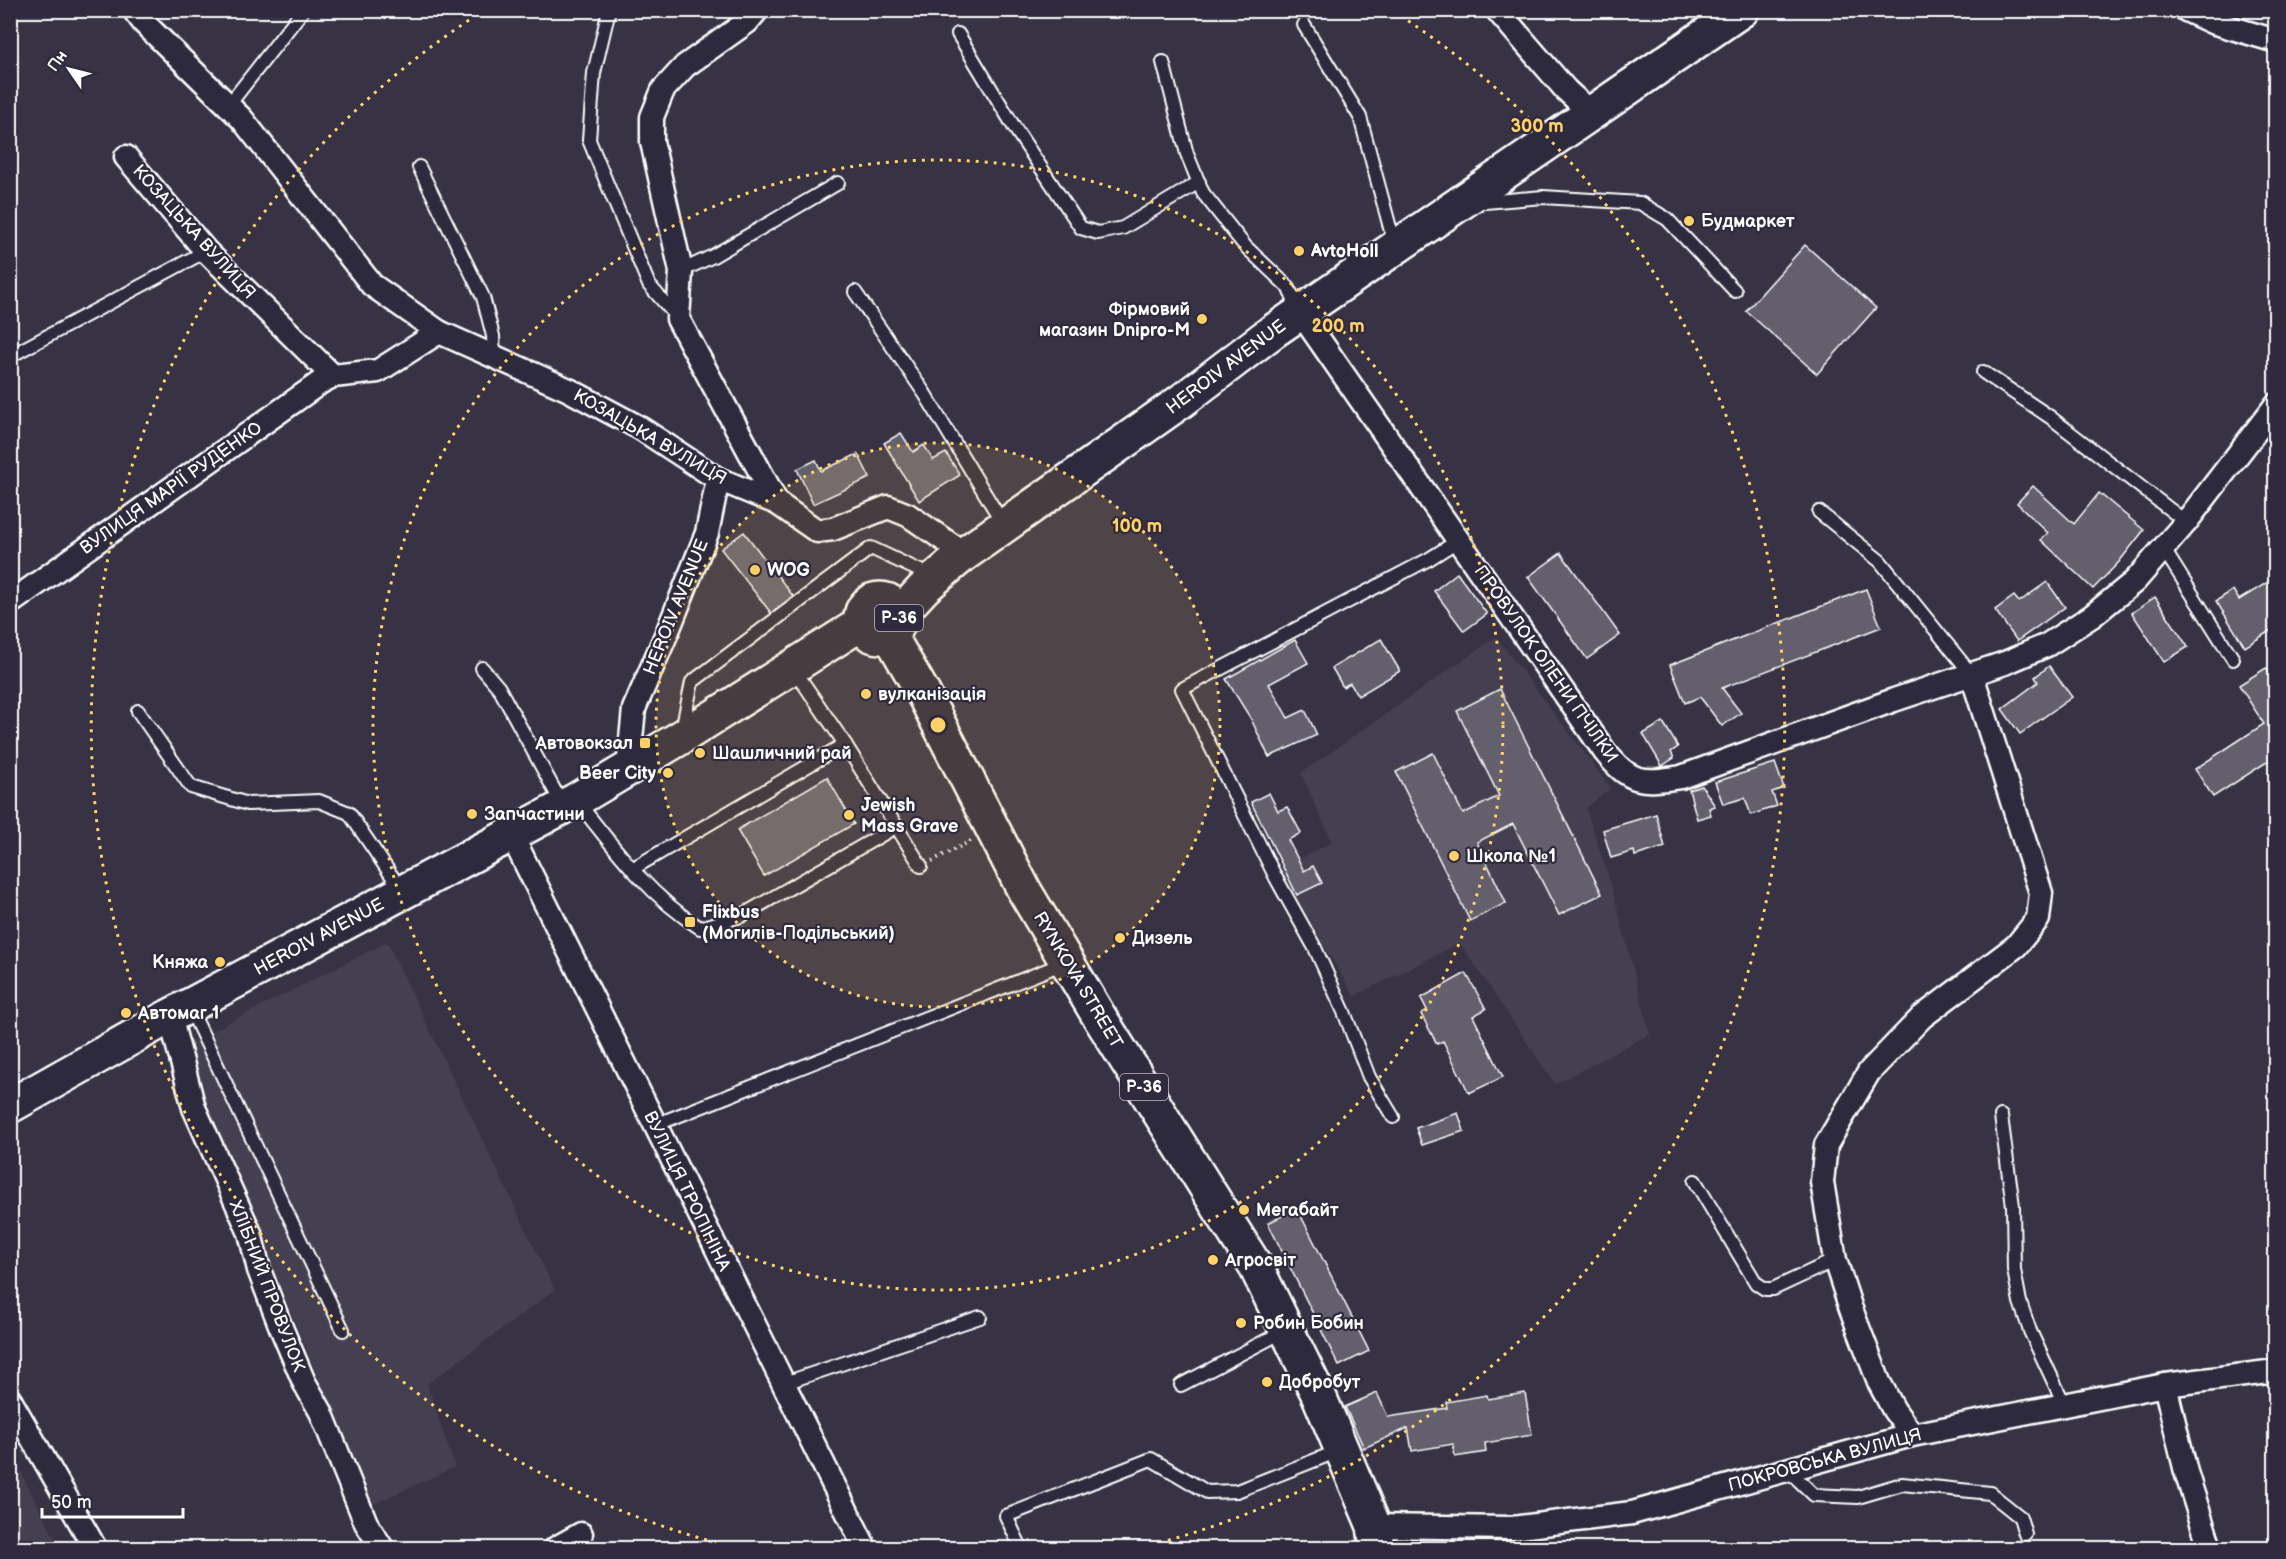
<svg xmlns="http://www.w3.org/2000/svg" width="2286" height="1559" font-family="'Balsamiq Sans',sans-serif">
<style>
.built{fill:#444051}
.building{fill:#635f6d;stroke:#fff;stroke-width:1.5}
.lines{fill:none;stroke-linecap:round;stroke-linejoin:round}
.lane-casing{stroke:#fff;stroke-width:16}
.street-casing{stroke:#fff;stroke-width:27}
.primary-casing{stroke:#fff;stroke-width:38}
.path{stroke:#fff;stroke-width:4;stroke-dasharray:1.5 4.5;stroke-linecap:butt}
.lane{stroke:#2f2a3d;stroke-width:12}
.street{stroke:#2f2a3d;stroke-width:22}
.primary{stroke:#2f2a3d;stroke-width:33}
.ring{fill:none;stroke:#ffd166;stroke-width:3;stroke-dasharray:3 6}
.poi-dot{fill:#ffd166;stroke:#2f2a3d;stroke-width:2}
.labels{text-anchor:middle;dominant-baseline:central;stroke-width:4.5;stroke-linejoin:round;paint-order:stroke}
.shield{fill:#2f2a3d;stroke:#c1bfc5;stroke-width:1.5}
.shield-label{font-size:16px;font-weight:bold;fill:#fff}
.poi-label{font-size:18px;font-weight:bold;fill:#fff;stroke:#2f2a3d;text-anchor:start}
.street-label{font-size:18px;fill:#fff;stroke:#2f2a3d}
.centre{fill:#ffd166;stroke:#2f2a3d;stroke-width:3}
.ring-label{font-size:18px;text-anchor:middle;font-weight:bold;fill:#ffd166;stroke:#2f2a3d;stroke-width:4.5;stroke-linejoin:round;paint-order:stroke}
</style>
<rect width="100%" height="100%" fill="#373345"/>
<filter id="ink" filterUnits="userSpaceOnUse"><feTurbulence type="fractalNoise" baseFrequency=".0167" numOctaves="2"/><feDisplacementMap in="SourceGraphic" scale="12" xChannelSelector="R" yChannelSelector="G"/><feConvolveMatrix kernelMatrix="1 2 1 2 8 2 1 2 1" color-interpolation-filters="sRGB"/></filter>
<g filter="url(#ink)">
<g class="built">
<path d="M 1496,637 L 1611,788 L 1586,808 L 1612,888 L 1650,1034 L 1555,1084 L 1460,943 L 1354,996 L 1279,870 L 1332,842 L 1301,773 Z"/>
<path d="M 387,942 L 555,1290 L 427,1384 L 455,1467 L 371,1505 L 181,1047 Z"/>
<path d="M 10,1454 L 11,1454 L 60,1548 L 11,1548 Z"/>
</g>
<g class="building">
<path d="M 1805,245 L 1876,308 L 1817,374 L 1746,311 Z"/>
<path d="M 901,433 L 913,452 L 924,445 L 933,460 L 946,453 L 960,475 L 919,501 L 884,443 Z"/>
<path d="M 858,454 L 870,478 L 813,504 L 797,469 L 816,460 L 821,471 Z"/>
<path d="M 2033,486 L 2074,524 L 2099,493 L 2144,530 L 2119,562 L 2093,589 L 2041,540 L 2048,533 L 2017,503 Z"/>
<path d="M 744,532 L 793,596 L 771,613 L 721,549 Z"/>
<path d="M 1561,553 L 1620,635 L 1587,659 L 1528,577 Z"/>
<path d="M 1457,573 L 1487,614 L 1464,631 L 1434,591 Z"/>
<path d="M 2276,577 L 2276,627 L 2245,647 L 2216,601 L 2233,590 L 2239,600 Z"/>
<path d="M 2047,582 L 2065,607 L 2017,641 L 1995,610 L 2014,596 L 2019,602 Z"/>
<path d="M 1866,589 L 1881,627 L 1722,688 L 1741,713 L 1722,726 L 1700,697 L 1685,703 L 1670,665 Z"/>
<path d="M 2155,597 L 2188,647 L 2164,662 L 2132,613 Z"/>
<path d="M 1381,639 L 1400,671 L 1358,696 L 1350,683 L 1343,687 L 1332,668 Z"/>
<path d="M 1295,640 L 1308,663 L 1269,684 L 1288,718 L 1305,710 L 1317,735 L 1269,757 L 1251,719 L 1226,679 Z"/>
<path d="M 2049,666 L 2072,697 L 2020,734 L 2002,709 L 2038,682 L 2035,677 Z"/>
<path d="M 2266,668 L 2276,684 L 2276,756 L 2213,797 L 2195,769 L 2264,724 L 2239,685 Z"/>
<path d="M 1500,689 L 1602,894 L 1559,915 L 1513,824 L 1477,842 L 1506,903 L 1470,921 L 1396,772 L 1433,753 L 1463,814 L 1499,796 L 1457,711 Z"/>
<path d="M 1663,722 L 1678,747 L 1671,752 L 1674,758 L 1662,766 L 1643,734 Z"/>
<path d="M 1775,763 L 1784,788 L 1772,792 L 1777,806 L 1751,815 L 1745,798 L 1723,804 L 1715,782 Z"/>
<path d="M 827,777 L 854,824 L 764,876 L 737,830 Z"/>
<path d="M 1702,786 L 1715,806 L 1709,808 L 1711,815 L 1697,819 L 1689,790 Z"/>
<path d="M 1269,793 L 1278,811 L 1287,807 L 1301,833 L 1288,840 L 1304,871 L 1313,866 L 1322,883 L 1297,895 L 1251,802 Z"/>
<path d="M 1656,814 L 1665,847 L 1635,856 L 1634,851 L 1611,858 L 1603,830 Z"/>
<path d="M 1466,973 L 1486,1009 L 1473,1016 L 1503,1077 L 1469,1093 L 1443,1041 L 1437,1044 L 1421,1014 L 1427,1010 L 1421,998 Z"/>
<path d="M 1458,1113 L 1464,1131 L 1422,1145 L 1416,1128 Z"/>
<path d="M 1297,1208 L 1369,1351 L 1339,1366 L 1268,1223 Z"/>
<path d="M 1377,1393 L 1388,1417 L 1447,1408 L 1446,1402 L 1487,1395 L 1488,1399 L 1525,1393 L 1532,1435 L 1485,1443 L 1486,1452 L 1455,1457 L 1453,1444 L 1412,1451 L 1408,1428 L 1364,1448 L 1345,1407 Z"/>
</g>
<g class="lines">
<g class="lane-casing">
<g id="lane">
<path d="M 609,10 L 594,73 L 589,140 L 649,285 L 678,318"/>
<path d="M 1304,25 L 1360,117 L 1392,235"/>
<path d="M 958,34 L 1016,130 L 1081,228 L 1098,233 L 1123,228 L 1199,182"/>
<path d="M 1163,62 L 1187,154 L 1203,193 L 1245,246 L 1288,287 L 1299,310"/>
<path d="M 228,106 L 303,10"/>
<path d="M 419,167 L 483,297 L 493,336 L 494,356"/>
<path d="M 1479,200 L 1485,202 L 1543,197 L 1640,203 L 1667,219 L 1735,291"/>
<path d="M 681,271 L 713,256 L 838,183"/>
<path d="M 855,292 L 925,394 L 996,512"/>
<path d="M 10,353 L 16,353 L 206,251"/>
<path d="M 1983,372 L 2050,417 L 2186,522"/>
<path d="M 1819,512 L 1880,561 L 1972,675"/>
<path d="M 2163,548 L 2233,659"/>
<path d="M 482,668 L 499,688 L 563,806"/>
<path d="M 793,668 L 845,744 L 921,866"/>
<path d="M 138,711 L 191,787 L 248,804 L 319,801 L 349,813 L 402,891"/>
<path d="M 682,730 L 692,682 L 871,548 L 920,571"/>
<path d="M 577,801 C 614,848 649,896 700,928 L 741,916 L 897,826"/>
<path d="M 632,869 L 845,744"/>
<path d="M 189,1006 L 343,1330"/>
<path d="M 2001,1116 L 2013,1206 L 2014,1270 L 2020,1302 L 2030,1331 L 2065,1406"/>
<path d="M 1393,1117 L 1369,1077 L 1344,1012 L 1315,948 L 1276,878 L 1182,689 L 1429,559 L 1459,540"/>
<path d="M 655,1125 L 1067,962"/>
<path d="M 1695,1181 L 1756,1283 L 1765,1289 L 1773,1289 L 1835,1260"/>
<path d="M 782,1384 L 980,1317"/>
<path d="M 1181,1385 L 1286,1330"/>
<path d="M 1788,1470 L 1814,1495 L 1858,1497 L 1902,1484 L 1990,1493 L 2020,1517 L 2025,1534"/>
<path d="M 1021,1548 L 1006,1516 L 1151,1459 L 1207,1492 L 1237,1491 L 1341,1450"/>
</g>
</g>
<g class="street-casing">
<g id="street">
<path d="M 134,10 L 144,23 L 242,119 L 372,285 L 439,332 L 569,390 L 640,428 L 718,479 L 777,503 L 817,531 L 833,529 L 888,507 L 908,515 L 953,546"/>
<path d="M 757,10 L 747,22 L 685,66 L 663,90 L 652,117 L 652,142 L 681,271 L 678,319 L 777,503"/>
<path d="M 1497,10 L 1566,90 L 1592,114"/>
<path d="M 2186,10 L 2212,22 L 2276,41"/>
<path d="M 126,157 L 206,251 L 333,376 L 378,371 L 439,332"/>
<path d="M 1300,312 L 1605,752 C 1631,784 1642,783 1681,777 L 1894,700 L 2005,663 L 2047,645 L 2092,616 L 2135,581 L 2186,522 L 2276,405"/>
<path d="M 10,603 L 321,382 L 333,376"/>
<path d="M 628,769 L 634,709 L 669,628 L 707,533 L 718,479"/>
<path d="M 511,834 L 865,1548"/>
<path d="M 170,1016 L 194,1108 L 250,1233 L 259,1270 L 280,1325 L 304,1382 L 321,1412 L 366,1523 L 382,1548"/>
<path d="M 2165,1385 L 2186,1472 L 2210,1548"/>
<path d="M 10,1400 L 95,1548"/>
<path d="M 1912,1435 L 1894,1410 L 1879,1382 L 1851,1309 L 1835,1260 L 1822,1182 L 1826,1145 L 1869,1072 L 1922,1017 L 2016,946 L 2038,919 L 2041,893 L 1972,675"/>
<path d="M 1374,1526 L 1512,1528 L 1632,1513 L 1912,1435 L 2165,1385 L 2276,1371"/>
<path d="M 556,1548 L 581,1534"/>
</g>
</g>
<g class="primary-casing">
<g id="primary">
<circle cx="880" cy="618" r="19"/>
<path d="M 899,615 L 924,588 L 963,555 L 1180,402 L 1272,332 L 1742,10"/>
<path d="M 889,634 L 922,691 L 1024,890 L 1097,1013 L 1256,1267 L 1319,1396 L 1374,1526 L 1377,1548"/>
<path d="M 10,1106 L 170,1016 L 576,800 L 680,738 L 862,623"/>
</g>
</g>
<path class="path" d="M 932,861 L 971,841"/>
<use href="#lane" class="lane"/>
<use href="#street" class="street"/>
<use href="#primary" class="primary"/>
</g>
</g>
<circle cx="938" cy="725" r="282" fill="#ffd166" fill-opacity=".12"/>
<g class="ring">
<circle cx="938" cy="725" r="282"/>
<circle cx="938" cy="725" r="565"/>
<path d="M733 1547A847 847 0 0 1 483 11M1393 11A847 847 0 0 1 1143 1547"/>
</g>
<g class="poi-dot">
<circle cx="1689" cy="221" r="6"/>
<circle cx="1299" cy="251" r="6"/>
<circle cx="1202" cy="319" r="6"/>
<circle cx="755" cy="570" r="6"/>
<circle cx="866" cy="694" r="6"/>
<rect x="639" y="737" width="12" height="12" rx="3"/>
<circle cx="700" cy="753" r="6"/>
<circle cx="668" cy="773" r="6"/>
<circle cx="472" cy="814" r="6"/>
<circle cx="849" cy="815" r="6"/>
<circle cx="1454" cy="856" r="6"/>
<rect x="684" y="916" width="12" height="12" rx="3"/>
<circle cx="1120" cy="938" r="6"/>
<circle cx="220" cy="962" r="6"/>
<circle cx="126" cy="1013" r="6"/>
<circle cx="1244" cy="1210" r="6"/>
<circle cx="1213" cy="1260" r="6"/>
<circle cx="1241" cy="1323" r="6"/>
<circle cx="1267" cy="1382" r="6"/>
</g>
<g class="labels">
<g class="shield">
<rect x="875" y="605" width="48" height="26" rx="4.5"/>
<rect x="1120" y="1074" width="48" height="26" rx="4.5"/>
</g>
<g class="shield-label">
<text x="899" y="618">Р-36</text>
<text x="1144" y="1087">Р-36</text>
</g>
<g class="poi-label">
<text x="1701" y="221">Будмаркет</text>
<text x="1311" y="251">AvtoHoll</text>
<text x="1190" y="309" text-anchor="end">Фірмовий<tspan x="1190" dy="21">магазин Dnipro-M</tspan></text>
<text x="767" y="570">WOG</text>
<text x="878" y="694">вулканізація</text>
<text x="633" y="743" text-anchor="end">Автовокзал</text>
<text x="712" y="753">Шашличний рай</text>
<text x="656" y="773" text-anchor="end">Beer City</text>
<text x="861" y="805">Jewish<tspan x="861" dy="21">Mass Grave</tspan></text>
<text x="484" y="814">Запчастини</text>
<text x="1466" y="856">Школа №1</text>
<text x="702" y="912">Flixbus<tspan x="702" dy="21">(Могилів-Подільський)</tspan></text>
<text x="1132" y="938">Дизель</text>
<text x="208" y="962" text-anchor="end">Княжа</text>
<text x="138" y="1013">Автомаг 1</text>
<text x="1256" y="1210">Мегабайт</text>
<text x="1225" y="1260">Агросвіт</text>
<text x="1253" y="1323">Робин Бобин</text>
<text x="1279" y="1382">Добробут</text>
</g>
<g class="street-label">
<text transform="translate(194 232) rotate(48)">КОЗАЦЬКА ВУЛИЦЯ</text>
<text transform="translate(1226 367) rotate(-37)">HEROIV AVENUE</text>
<text transform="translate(650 437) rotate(30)">КОЗАЦЬКА ВУЛИЦЯ</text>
<text transform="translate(171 488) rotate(-35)">ВУЛИЦЯ МАРІЇ РУДЕНКО</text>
<text transform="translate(676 607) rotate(-68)">HEROIV AVENUE</text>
<text transform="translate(1546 664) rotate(55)">ПРОВУЛОК ОЛЕНИ ПЧІЛКИ</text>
<text transform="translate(319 937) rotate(-28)">HEROIV AVENUE</text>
<text transform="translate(1078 980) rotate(59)">RYNKOVA STREET</text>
<text transform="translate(687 1191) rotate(64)">ВУЛИЦЯ ТРОПІНІНА</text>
<text transform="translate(267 1286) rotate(69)">ХЛІБНИЙ ПРОВУЛОК</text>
<text transform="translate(1825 1460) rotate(-15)">ПОКРОВСЬКА ВУЛИЦЯ</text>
</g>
</g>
<circle cx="938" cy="725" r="9" class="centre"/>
<g class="ring-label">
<text x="1537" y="132">300 m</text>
<text x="1338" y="332">200 m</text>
<text x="1137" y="532">100 m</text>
</g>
<rect width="2286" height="1559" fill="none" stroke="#2f2a3d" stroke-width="36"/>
<rect x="18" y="18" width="2250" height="1523" fill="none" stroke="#fff" stroke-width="2" filter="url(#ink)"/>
<g transform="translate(69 69) rotate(305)" stroke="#2f2a3d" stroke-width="4.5" paint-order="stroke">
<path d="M0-4.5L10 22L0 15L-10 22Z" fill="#ffffff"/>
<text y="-9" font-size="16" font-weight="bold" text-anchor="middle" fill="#ffffff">Пн</text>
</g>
<path d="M42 1508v9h141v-9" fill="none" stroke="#ffffff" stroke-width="3"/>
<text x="51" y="1508" font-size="18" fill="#ffffff" stroke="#2f2a3d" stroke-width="4.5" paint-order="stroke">50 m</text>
</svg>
